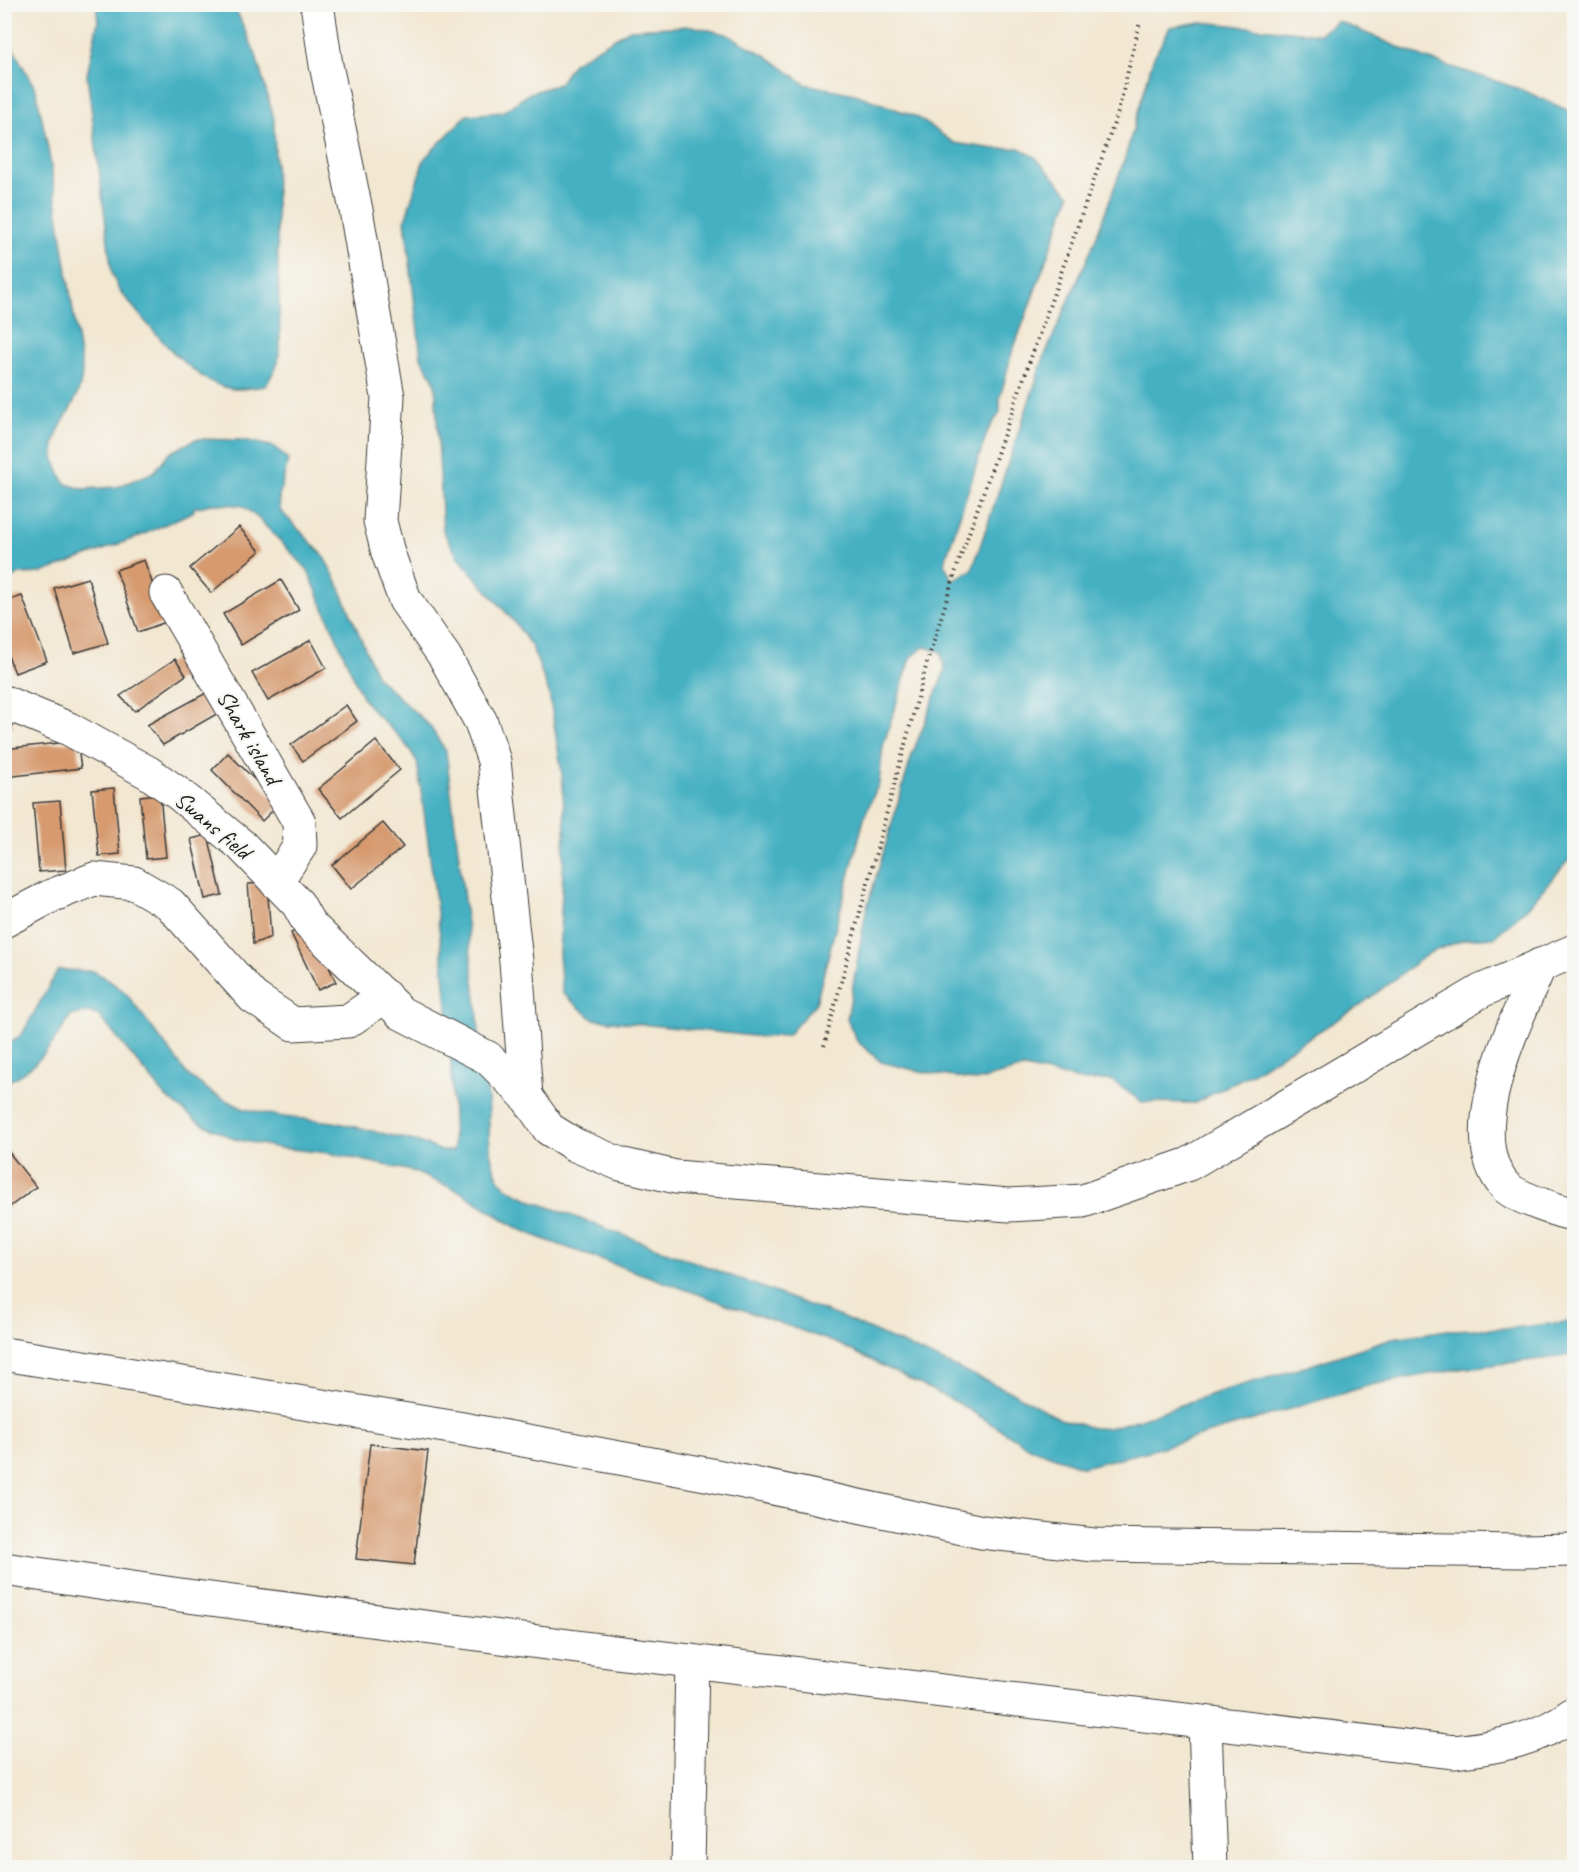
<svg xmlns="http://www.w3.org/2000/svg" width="1579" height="1872" font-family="Caveat,sans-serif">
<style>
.water{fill:#44b0c2;stroke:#30666f;stroke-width:1.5}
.building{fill:#d69a6e}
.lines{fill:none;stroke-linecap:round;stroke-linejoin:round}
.minor-casing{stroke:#3c3a37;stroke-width:35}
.path{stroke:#3c3a37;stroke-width:4;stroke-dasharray:1.5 4.5;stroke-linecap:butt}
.minor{stroke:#fff;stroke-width:33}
.labels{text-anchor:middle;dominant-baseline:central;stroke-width:4.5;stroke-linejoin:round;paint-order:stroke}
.street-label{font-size:24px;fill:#1c1c1c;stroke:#f6f6f2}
</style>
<rect width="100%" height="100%" fill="#f6f6f2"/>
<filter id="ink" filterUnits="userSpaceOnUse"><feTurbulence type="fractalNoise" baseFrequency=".0167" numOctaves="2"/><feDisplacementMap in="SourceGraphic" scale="12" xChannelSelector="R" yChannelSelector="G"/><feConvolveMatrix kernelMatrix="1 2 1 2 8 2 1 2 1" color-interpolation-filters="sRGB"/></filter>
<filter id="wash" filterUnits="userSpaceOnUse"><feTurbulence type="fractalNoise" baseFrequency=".008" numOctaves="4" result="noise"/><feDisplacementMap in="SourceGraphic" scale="24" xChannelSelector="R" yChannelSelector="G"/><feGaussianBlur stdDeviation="1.35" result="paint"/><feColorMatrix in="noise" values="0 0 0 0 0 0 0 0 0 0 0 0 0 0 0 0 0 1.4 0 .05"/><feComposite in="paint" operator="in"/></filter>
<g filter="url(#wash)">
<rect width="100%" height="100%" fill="#f2e7d1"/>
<g class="water">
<path d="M 96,5 L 234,5 L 256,55 L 274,119 L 280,344 L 278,363 L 266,386 C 255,387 244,390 233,389 C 192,385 145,320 119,290 L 112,274 L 87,75 L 98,21 Z"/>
<path d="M 1338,21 L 1424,58 L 1520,89 L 1574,113 L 1574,854 L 1525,910 L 1494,937 L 1466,939 L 1429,953 L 1358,1007 L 1252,1073 L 1195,1103 L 1142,1102 L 1111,1080 L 1085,1081 L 1024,1068 L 976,1081 L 918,1071 L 881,1062 L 857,1041 L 847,1019 L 866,911 L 912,755 L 945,670 L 941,652 L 924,647 L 911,658 L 883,746 L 879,783 L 865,815 L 816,1003 L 788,1035 L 762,1037 L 593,1019 L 562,993 L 559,954 L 565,828 L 562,774 L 549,693 L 532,647 L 516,624 L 458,557 L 443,531 L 435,382 L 421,358 L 405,220 L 424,159 L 467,115 L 503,112 L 530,93 L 559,84 L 573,63 L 630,29 L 692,26 L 726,34 L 767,56 L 805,84 L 855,94 L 917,117 L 954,143 L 995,149 L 1019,148 L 1035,157 L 1070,195 L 1011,356 L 1000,398 L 1000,413 L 988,430 L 944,564 L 953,580 L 972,570 L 1044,357 L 1094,243 L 1125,158 L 1153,59 L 1170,27 L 1201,22 L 1319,34 Z"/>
<path d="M 4,32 L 36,90 L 48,148 L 82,369 C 82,419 31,432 66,484 L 83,489 L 117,487 L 154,472 L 168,454 L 196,439 L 244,440 L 275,447 L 288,460 L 279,497 L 280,510 L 322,554 L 337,581 L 377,677 L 429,725 L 446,751 L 478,1014 C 478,1042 485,1069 488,1097 C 491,1123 485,1155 499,1178 C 505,1190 522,1195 533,1201 L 843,1318 L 1012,1392 L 1060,1419 L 1093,1428 L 1108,1428 L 1140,1419 L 1215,1393 L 1308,1366 L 1392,1338 L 1448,1330 L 1512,1328 L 1574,1321 L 1574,1355 L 1451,1370 L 1371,1385 L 1149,1451 L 1083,1467 L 1030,1448 L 958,1403 L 836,1343 L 543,1239 L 517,1228 L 461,1192 L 412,1171 L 329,1153 L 279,1148 L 234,1139 L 197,1121 L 166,1097 L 99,1016 L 89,1012 L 70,1016 C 53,1046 36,1069 5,1083 L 5,1048 L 22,1034 L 58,970 L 93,971 L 104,977 L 125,992 L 188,1075 L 214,1094 L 244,1109 L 284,1117 L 334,1122 L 419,1142 L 442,1151 L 453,1151 C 454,1021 435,890 417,762 C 403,733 379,723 362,697 L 307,569 L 258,518 L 241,505 L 212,504 L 193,508 L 194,511 L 140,536 L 42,573 L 20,574 L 5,582 Z"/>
</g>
<g id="blocks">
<g class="building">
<path d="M 239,527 L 260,551 L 211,593 L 190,568 Z"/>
<path d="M 144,560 L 166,622 L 138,632 L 116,570 Z"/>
<path d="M 88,578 L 108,643 L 74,653 L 54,588 Z"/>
<path d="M 281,580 L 299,610 L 241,645 L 223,614 Z"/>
<path d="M 22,596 L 47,661 L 15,673 L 4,646 L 4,602 Z"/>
<path d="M 311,640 L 326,668 L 268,701 L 252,673 Z"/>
<path d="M 175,659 L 186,675 L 135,711 L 120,696 Z"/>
<path d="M 208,692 L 220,712 L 163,745 L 147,725 Z"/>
<path d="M 346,705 L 357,721 L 303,761 L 291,745 Z"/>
<path d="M 4,712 L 14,725 L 4,732 Z"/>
<path d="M 77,741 L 81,768 L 6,777 L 4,749 Z"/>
<path d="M 376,741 L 400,770 L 342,818 L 318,789 Z"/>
<path d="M 228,753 L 279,804 L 262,821 L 212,770 Z"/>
<path d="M 114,788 L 120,854 L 99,856 L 92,790 Z"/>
<path d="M 160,794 L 166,857 L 146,859 L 140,796 Z"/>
<path d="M 60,801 L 66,870 L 39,872 L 33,803 Z"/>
<path d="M 383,823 L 403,847 L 351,889 L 332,865 Z"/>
<path d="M 208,835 L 222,895 L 205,899 L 191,839 Z"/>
<path d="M 4,870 L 8,884 L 4,885 Z"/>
<path d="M 267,883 L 271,937 L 253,944 L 248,884 Z"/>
<path d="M 309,924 L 336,982 L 318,990 L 291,933 Z"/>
<path d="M 4,1146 L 36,1187 L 4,1211 Z"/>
<path d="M 370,1444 L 428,1451 L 414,1565 L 356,1559 Z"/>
</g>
</g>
</g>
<g filter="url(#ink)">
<use href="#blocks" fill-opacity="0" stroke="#3c3a37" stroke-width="1.5"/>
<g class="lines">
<g class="minor-casing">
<g id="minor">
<path d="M 317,4 L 326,65 L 356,210 L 388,397 L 380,521 L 388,553 L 405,600 L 445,657 L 481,722 L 494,761 L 516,961 L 526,1096"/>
<path d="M 166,593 L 299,822 L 300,846 L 276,882"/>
<path d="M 4,702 L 69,729 L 149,773 L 179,794 L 241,845 L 298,904 L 309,924 L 401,1013 L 488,1058 L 526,1096 L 549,1129 L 575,1145 L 620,1164 L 676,1177 L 1009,1205 L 1083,1201 L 1189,1164 L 1481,991 L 1574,951"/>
<path d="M 4,921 L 51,896 L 94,879 L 134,883 L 170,904 L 253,997 L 293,1024 L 348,1021 L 385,996"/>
<path d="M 1540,965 C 1517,1020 1457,1135 1506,1187 C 1516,1197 1560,1212 1574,1214"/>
<path d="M 4,1354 L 463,1429 L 711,1475 L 982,1532 L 1094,1545 L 1522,1551 L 1574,1550"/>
<path d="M 4,1569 L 180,1595 L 623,1653 L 1454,1752 C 1497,1747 1539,1740 1574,1713"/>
<path d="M 1205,1723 L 1210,1868"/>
<path d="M 688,1868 L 692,1661"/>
</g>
</g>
<path class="path" d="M 824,1046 L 928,659 L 958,564 L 1118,112 L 1140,22"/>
<use href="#minor" class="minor"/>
</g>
</g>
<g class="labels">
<g class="street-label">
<text transform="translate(249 737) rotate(60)">Shark island</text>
<text transform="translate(213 825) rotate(40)">Swans field</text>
</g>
</g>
<rect width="1579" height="1872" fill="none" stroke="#f6f6f2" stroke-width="24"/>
</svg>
